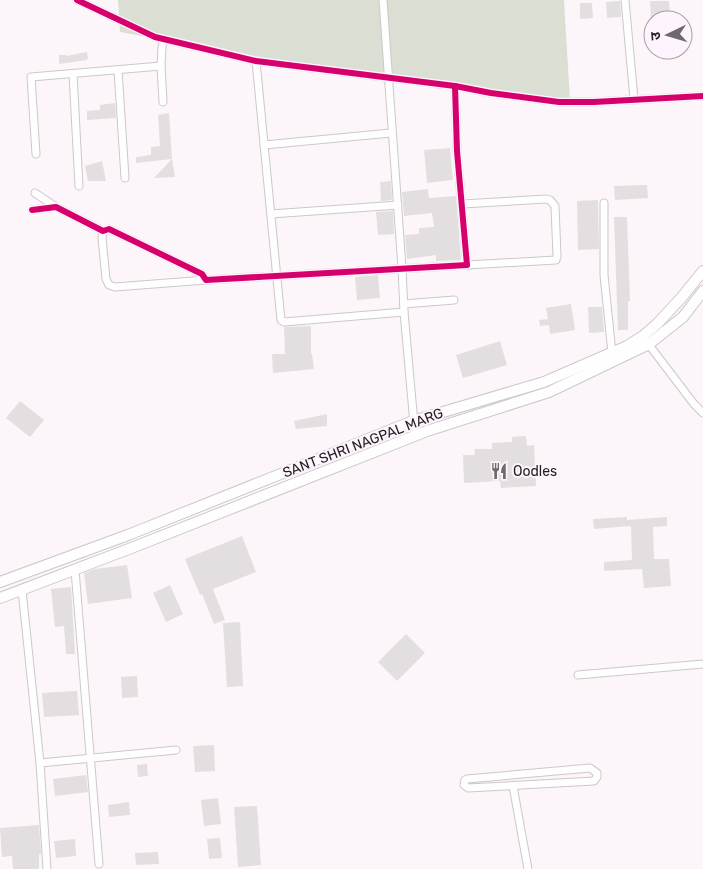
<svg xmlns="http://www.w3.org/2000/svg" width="703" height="869" font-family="Rubik,'Noto Sans Devanagari',sans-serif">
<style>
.green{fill:#dbdfd3}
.building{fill:#e3dedf}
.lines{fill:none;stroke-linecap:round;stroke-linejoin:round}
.street-casing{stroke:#ccc7cb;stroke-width:9}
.secondary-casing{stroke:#ccc7cb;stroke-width:12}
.street{stroke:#fffefe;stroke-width:7}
.secondary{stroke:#fffefe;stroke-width:10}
.cycleway-casing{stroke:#fef4fd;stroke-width:9}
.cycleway{stroke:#d6006c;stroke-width:6}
.labels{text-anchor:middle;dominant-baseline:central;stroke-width:4;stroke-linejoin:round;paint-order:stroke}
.street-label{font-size:14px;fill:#211d20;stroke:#fef4fd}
.poi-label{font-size:14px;fill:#211d20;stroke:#fef4fd;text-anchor:start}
</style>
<rect width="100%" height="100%" fill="#fcf6fb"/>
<path class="green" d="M 118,0 L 564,0 L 570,101 L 266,58 L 120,32 Z"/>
<g class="building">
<path d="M 620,1 L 621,17 L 607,18 L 606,2 Z"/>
<path d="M 650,1 L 669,1 L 670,18 L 651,18 Z"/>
<path d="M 580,3 L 592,3 L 593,18 L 580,19 Z"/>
<path d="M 87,52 L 88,58 L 87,60 L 59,64 L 59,55 L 67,55 L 67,56 Z"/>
<path d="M 115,103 L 116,118 L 87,120 L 87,111 L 100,110 L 100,105 Z"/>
<path d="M 169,113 L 172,159 L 136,163 L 136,157 L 151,155 L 151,147 L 160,146 L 158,115 Z"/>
<path d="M 450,148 L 453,180 L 427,183 L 424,150 Z"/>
<path d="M 172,159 L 175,177 L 154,178 Z"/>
<path d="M 102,161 L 106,181 L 88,181 L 85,166 Z"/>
<path d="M 391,181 L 392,200 L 381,201 L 380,182 Z"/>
<path d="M 647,185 L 648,198 L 615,200 L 614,186 Z"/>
<path d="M 428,189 L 429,198 L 456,196 L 461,260 L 436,261 L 436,255 L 407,259 L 405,235 L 419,234 L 419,228 L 434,227 L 432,213 L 404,216 L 402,192 Z"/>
<path d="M 598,200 L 599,249 L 578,250 L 577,201 Z"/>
<path d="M 393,211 L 394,234 L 378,235 L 376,212 Z"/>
<path d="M 614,217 L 627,217 L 630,301 L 628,301 L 628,330 L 618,330 Z"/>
<path d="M 378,275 L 380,298 L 357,300 L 355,277 Z"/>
<path d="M 571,304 L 575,330 L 550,334 L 549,325 L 540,326 L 539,320 L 548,319 L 546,308 Z"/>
<path d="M 588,307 L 602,307 L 604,332 L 589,333 Z"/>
<path d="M 311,326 L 311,354 L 312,354 L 314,369 L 273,373 L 272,354 L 285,354 L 284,327 Z"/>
<path d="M 500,341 L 507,365 L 463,378 L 456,355 Z"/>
<path d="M 20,401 L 44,420 L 30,437 L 6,418 Z"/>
<path d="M 327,414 L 327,426 L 296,429 L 294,421 Z"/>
<path d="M 526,436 L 527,446 L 534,445 L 536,486 L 501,488 L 500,481 L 464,483 L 463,455 L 475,455 L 474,449 L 492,449 L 492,443 L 512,442 L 512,437 Z"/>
<path d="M 627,517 L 627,520 L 667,517 L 667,526 L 653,527 L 654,559 L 669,559 L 671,586 L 644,588 L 642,569 L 604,571 L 604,562 L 632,560 L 631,526 L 594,529 L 593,519 Z"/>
<path d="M 242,536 L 256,572 L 213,589 L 225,620 L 214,624 L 202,594 L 200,595 L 185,559 Z"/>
<path d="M 127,565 L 132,598 L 88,604 L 84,573 L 95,569 Z"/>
<path d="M 170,585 L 183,614 L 166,622 L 153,593 Z"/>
<path d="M 71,587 L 75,654 L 66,654 L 64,626 L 55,627 L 51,589 Z"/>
<path d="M 240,622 L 243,686 L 227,687 L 223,623 Z"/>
<path d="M 406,634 L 425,653 L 397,681 L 378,662 Z"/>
<path d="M 137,676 L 138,697 L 122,698 L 121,677 Z"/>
<path d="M 77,691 L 79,715 L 44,717 L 42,693 Z"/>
<path d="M 214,745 L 215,771 L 195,772 L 193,746 Z"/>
<path d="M 147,764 L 148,776 L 138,777 L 137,765 Z"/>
<path d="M 86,775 L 88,792 L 55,796 L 53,779 Z"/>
<path d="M 218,798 L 221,824 L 204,826 L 201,800 Z"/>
<path d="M 129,802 L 130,815 L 109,817 L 108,805 Z"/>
<path d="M 257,806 L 261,865 L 238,867 L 234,807 Z"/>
<path d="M 39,825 L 41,854 L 39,854 L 39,869 L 13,869 L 12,856 L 2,857 L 0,828 Z"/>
<path d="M 220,838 L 222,858 L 209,859 L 207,839 Z"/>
<path d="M 75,839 L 76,856 L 56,858 L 54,841 Z"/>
<path d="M 158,852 L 159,864 L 136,865 L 135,853 Z"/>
</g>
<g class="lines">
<g class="street-casing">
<g id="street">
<path d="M 77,0 L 155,37 L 256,61 L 455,86 L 491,93 L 559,102 L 594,102 L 703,96"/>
<path d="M 383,0 L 402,268 L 404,312 L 415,435"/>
<path d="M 625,0 L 634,99"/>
<path d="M 256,61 L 281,320 L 284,322 L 404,312"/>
<path d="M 161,66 L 163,102"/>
<path d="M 118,70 L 125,178"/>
<path d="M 73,74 L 79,186"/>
<path d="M 264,145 L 391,133"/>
<path d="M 36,154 L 31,77 L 161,66 L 162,47 L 164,39"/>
<path d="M 35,193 L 56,207"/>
<path d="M 604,203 L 604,275 L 612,353"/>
<path d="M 462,204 L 546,199 L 550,200 L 555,206 L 557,256 L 556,260 L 467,265"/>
<path d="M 32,210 L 56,207 L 103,231 L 109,229 L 202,274 L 206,280 L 467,265 L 457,151 L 455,86"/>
<path d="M 271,214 L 398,205"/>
<path d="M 103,231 L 102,238 L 106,279 L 109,285 L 115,287 L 206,280"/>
<path d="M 404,304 L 454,300"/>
<path d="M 646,341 L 694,404 L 703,413"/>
<path d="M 75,570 L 99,864"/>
<path d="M 22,590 L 40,763 L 47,869"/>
<path d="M 578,675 L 703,664"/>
<path d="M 40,763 L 176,750"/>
<path d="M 590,768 L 597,773 L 597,777 L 594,781 L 468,788 L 464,785 L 465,780 L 467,779 Z"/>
<path d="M 513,786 L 528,869"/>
</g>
</g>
<g class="secondary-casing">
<g id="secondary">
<path d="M 0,582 L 128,535 L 413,421 L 544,382 L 627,346 L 643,336 L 657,324 L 682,297 L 703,271"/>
<path d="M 0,598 L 134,547 L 427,431 L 549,392 L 649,344 L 683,317 L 703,291"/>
</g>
</g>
<use href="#street" class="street"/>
<use href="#secondary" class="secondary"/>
<g class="cycleway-casing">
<g id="cycleway">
<path d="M 77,0 L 155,37 L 256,61 L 455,86 L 491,93 L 559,102 L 594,102 L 703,96"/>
<path d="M 32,210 L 56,207 L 103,231 L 109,229 L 202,274 L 206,280 L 467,265 L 457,151 L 455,86"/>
</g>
</g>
<use href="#cycleway" class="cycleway"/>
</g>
<defs>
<g id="restaurant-bare" transform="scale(1.35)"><path d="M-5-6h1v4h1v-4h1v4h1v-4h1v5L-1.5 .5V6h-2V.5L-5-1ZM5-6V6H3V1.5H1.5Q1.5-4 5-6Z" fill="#6e696d" stroke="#fef4fd" stroke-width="2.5" paint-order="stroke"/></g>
</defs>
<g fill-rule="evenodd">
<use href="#restaurant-bare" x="499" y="471"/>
</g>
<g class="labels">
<g class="street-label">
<text transform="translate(363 443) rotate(-21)">SANT SHRI NAGPAL MARG</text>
</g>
<g class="poi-label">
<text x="513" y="471">Oodles</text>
</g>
</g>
<g transform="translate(668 35) rotate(265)"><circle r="24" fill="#fef4fd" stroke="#a69ea5"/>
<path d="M0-4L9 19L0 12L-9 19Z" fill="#6e696d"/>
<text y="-8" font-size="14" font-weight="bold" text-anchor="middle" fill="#211d20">उ</text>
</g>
</svg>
